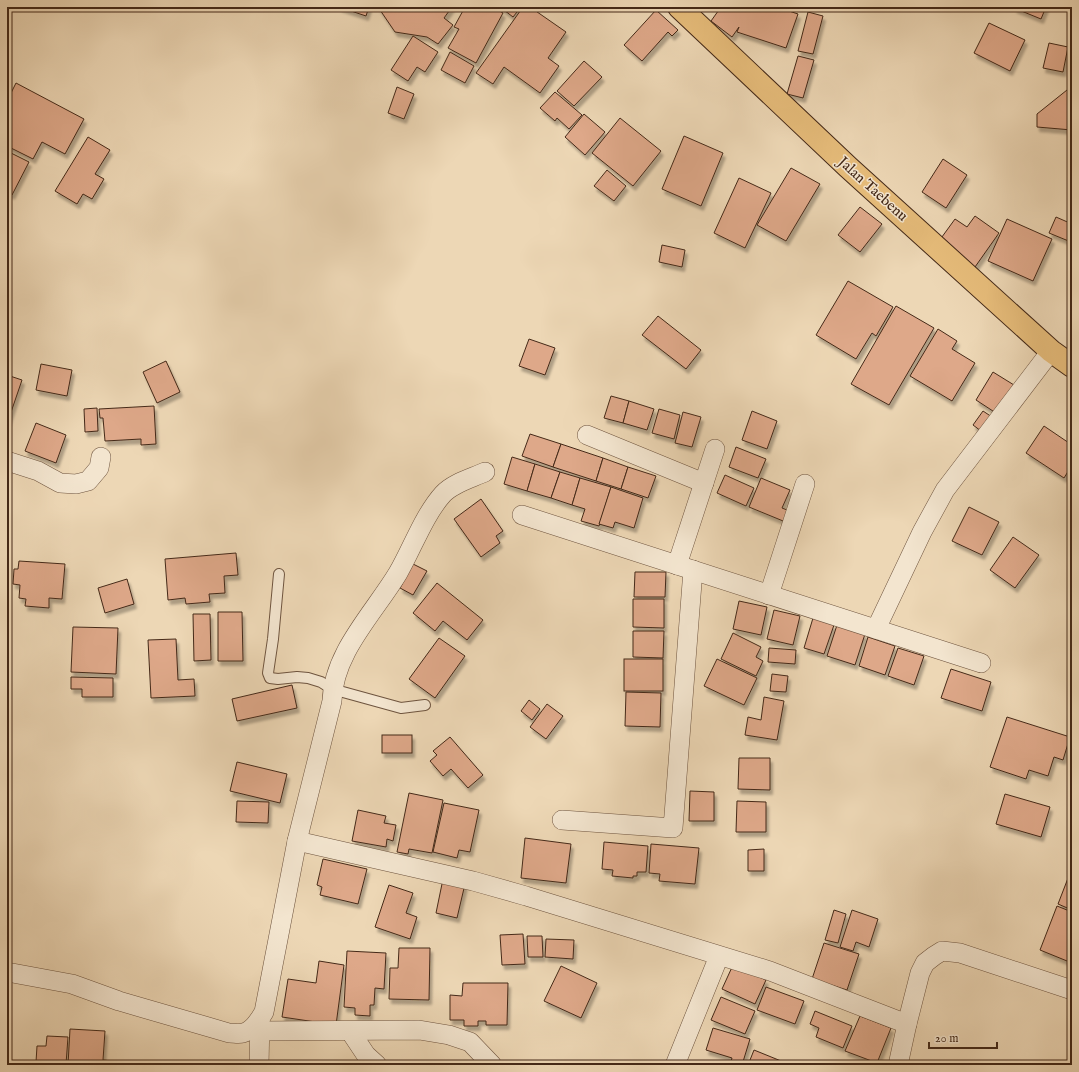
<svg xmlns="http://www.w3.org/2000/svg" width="1079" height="1072" font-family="'IM FELL English',serif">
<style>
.building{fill:#dea889;stroke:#442918;filter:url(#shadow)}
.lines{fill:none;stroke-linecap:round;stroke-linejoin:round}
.service-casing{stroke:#6e543f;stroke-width:12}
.minor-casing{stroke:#6e543f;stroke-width:20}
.primary-casing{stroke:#442918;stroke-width:24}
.service{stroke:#f3e5cf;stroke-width:10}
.minor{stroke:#f3e5cf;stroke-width:19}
.primary{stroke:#e6bc7a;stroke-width:22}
.labels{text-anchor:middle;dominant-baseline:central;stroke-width:3;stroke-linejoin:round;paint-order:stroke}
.street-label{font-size:15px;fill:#442918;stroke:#f3e5cf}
</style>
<defs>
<filter id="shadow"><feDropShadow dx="2.5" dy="4.5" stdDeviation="1" flood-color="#0004"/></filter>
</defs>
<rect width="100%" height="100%" fill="#edd7b5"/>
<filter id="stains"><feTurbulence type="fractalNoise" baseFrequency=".005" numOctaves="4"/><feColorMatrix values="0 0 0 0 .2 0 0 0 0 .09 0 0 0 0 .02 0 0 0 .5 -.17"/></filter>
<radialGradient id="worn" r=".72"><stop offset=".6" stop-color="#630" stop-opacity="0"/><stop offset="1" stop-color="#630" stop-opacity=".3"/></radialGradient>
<g class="building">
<path d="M 339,7 L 369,7 L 366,16 Z"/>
<path d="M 378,7 L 452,7 L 444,18 L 453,25 L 438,44 L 427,37 L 395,32 Z"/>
<path d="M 465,7 L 469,9 L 471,7 L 492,7 L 503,13 L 476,63 L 448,48 L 459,29 L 454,27 Z"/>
<path d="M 500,7 L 521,7 L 513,17 Z"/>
<path d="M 523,7 L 530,7 L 566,32 L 548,58 L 559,66 L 540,93 L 504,67 L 493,84 L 476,73 Z"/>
<path d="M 721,7 L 777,7 L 798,14 L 786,48 L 737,32 L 739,27 L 732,37 L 711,21 Z"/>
<path d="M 1015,7 L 1046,7 L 1041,19 L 1014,8 Z"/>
<path d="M 656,10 L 678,30 L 672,36 L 668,32 L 642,61 L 624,45 Z"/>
<path d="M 808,12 L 823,16 L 813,54 L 798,51 Z"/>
<path d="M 989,23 L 1025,40 L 1010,71 L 974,53 Z"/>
<path d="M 413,36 L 438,52 L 425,72 L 417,67 L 408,81 L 391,70 Z"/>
<path d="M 1049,43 L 1068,47 L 1063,72 L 1043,68 Z"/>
<path d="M 450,52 L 474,66 L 465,83 L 441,70 Z"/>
<path d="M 798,56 L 814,60 L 803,98 L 787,94 Z"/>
<path d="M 584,61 L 602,77 L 574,106 L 557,91 Z"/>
<path d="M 16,83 L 84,119 L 65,154 L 42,142 L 33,159 L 7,146 L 7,101 Z"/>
<path d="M 1072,86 L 1072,130 L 1037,127 L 1037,114 Z"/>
<path d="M 397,87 L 414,94 L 404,119 L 388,113 Z"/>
<path d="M 555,92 L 582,115 L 569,129 L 557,118 L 555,121 L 540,108 Z"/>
<path d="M 584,114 L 605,132 L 585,155 L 565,137 Z"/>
<path d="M 620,118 L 661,151 L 633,186 L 592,153 Z"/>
<path d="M 684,136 L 723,153 L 701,206 L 662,189 Z"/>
<path d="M 88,137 L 110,150 L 95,174 L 104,179 L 92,199 L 83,194 L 77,204 L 55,191 Z"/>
<path d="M 7,151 L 29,162 L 12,195 L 7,192 Z"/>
<path d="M 943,159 L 967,175 L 946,208 L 922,192 Z"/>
<path d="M 791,168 L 820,184 L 786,241 L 757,225 Z"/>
<path d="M 607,170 L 626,186 L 614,201 L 594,186 Z"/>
<path d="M 739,178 L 771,193 L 745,248 L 714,233 Z"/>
<path d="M 860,207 L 882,224 L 860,252 L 838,235 Z"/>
<path d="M 975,216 L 999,233 L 975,267 L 939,241 L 955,219 L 967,227 Z"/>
<path d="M 1056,217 L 1072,224 L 1071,242 L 1049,233 Z"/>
<path d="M 1007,219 L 1052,239 L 1033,281 L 988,261 Z"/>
<path d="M 662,245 L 685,250 L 682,267 L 659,262 Z"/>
<path d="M 848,281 L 893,307 L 876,336 L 872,333 L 856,359 L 816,335 Z"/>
<path d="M 896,306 L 934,328 L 889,405 L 851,384 Z"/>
<path d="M 658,316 L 701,350 L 686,369 L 642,335 Z"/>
<path d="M 938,329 L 957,341 L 952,349 L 975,363 L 952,401 L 910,376 Z"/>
<path d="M 529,339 L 555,348 L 545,375 L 519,366 Z"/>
<path d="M 166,361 L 180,392 L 157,403 L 143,372 Z"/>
<path d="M 41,364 L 72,370 L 67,396 L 36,390 Z"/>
<path d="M 993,372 L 1014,385 L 996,413 L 976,400 Z"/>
<path d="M 7,375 L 22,380 L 7,424 Z"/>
<path d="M 611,396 L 629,401 L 623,423 L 604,418 Z"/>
<path d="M 629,401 L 654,409 L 647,430 L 623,423 Z"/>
<path d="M 154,406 L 156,444 L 141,445 L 141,439 L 105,441 L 103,418 L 100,418 L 99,409 Z"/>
<path d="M 97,408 L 98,431 L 85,432 L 84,409 Z"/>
<path d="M 659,409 L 680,415 L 674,439 L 652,433 Z"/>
<path d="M 752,411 L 777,421 L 767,449 L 742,440 Z"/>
<path d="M 983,411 L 995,419 L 985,434 L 973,425 Z"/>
<path d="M 683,412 L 701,417 L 692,447 L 675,443 Z"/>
<path d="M 36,423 L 66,435 L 56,463 L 25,451 Z"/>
<path d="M 1044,426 L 1072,445 L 1072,465 L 1064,478 L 1026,453 Z"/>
<path d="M 530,434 L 561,444 L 553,467 L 522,456 Z"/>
<path d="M 561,444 L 603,458 L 596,481 L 553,467 Z"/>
<path d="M 736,447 L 766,459 L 758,478 L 729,467 Z"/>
<path d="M 512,457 L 535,464 L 527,491 L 504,484 Z"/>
<path d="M 603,458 L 628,467 L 621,489 L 596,481 Z"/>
<path d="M 535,464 L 560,472 L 551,498 L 527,491 Z"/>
<path d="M 628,467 L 656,476 L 648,498 L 621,489 Z"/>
<path d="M 560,472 L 580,478 L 572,505 L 551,498 Z"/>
<path d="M 725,475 L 754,488 L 746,506 L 717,493 Z"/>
<path d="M 580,478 L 611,487 L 599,526 L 581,521 L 585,509 L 572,505 Z"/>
<path d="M 761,478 L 790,490 L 782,508 L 792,512 L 788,523 L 749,507 Z"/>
<path d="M 611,487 L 643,498 L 634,528 L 615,522 L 613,528 L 599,524 Z"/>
<path d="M 481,499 L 503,531 L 496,536 L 500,543 L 481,557 L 454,519 Z"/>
<path d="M 969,507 L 999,522 L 982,555 L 952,541 Z"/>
<path d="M 1013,537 L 1039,555 L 1015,588 L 990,570 Z"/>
<path d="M 236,553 L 238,575 L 224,576 L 225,593 L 209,594 L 210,602 L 186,604 L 185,598 L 168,600 L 165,559 Z"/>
<path d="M 19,561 L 65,564 L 62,599 L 49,598 L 49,608 L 25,606 L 26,599 L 19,598 L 20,585 L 13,584 L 14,569 L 18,569 Z"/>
<path d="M 413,564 L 427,571 L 413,595 L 400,588 Z"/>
<path d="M 635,572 L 666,572 L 665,597 L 634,597 Z"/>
<path d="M 127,579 L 134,604 L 105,613 L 98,588 Z"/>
<path d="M 437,583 L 483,620 L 467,640 L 443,621 L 435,631 L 413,613 Z"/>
<path d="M 633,599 L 664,599 L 664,628 L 633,627 Z"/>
<path d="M 739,601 L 767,607 L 761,635 L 733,629 Z"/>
<path d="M 774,610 L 800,616 L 793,645 L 767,639 Z"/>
<path d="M 218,612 L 242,612 L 243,661 L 218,661 Z"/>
<path d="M 193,614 L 210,614 L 211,660 L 194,661 Z"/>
<path d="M 813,618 L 834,625 L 824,654 L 804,648 Z"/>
<path d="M 837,625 L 865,634 L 855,665 L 827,656 Z"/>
<path d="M 73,627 L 118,628 L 116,674 L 71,672 Z"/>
<path d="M 633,631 L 664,631 L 663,658 L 633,657 Z"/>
<path d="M 733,633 L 761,647 L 756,657 L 763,661 L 756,676 L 721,659 Z"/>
<path d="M 868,637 L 895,646 L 885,675 L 859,666 Z"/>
<path d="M 439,638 L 465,656 L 435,698 L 409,679 Z"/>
<path d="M 176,639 L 178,680 L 194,679 L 195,696 L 151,698 L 148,640 Z"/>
<path d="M 769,648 L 796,650 L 795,664 L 768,662 Z"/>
<path d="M 898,648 L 924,656 L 914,685 L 888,676 Z"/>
<rect x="624" y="659" width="39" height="32"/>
<path d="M 717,659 L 757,678 L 744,705 L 704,686 Z"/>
<path d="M 951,669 L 991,682 L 982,711 L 941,698 Z"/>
<path d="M 772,674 L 788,676 L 786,692 L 770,691 Z"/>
<path d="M 71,677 L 113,678 L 113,697 L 82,697 L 82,689 L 71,689 Z"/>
<path d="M 292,685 L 297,708 L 237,721 L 232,699 Z"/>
<path d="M 626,692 L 661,693 L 660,727 L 625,726 Z"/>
<path d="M 764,697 L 784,701 L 777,740 L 745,735 L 748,717 L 761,720 Z"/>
<path d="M 529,700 L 540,709 L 532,720 L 521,711 Z"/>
<path d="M 547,704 L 563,716 L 546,739 L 530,727 Z"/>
<path d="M 1007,717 L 1070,737 L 1063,760 L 1054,757 L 1048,776 L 1029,770 L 1026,779 L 990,767 Z"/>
<rect x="382" y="735" width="30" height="18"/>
<path d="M 450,737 L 483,775 L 468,788 L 451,769 L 443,776 L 430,761 L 437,755 L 433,751 Z"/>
<path d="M 739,758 L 770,758 L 770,790 L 738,789 Z"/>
<path d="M 237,762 L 287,774 L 280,803 L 230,791 Z"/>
<path d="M 690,791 L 714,792 L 714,821 L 689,821 Z"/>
<path d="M 409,793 L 443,800 L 432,853 L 409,849 L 408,854 L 397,852 Z"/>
<path d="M 1005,794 L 1050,807 L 1041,837 L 996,824 Z"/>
<path d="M 237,801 L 269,802 L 268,823 L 236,822 Z"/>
<path d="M 737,801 L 766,802 L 766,832 L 736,832 Z"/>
<path d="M 444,803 L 479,810 L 470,852 L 459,850 L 457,858 L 433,852 Z"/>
<path d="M 358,810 L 386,816 L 384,823 L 396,825 L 393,841 L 387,839 L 386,847 L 352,841 Z"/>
<path d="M 525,838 L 571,844 L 566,883 L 521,878 Z"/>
<path d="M 604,842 L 648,846 L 646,872 L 637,872 L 637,876 L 633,876 L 633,878 L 612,876 L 613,870 L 602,869 Z"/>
<path d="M 651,844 L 699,848 L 695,884 L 659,881 L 660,874 L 649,873 Z"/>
<path d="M 764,849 L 764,871 L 748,871 L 748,850 Z"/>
<path d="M 323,859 L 367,869 L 358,904 L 320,895 L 322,887 L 317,885 Z"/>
<path d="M 1070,873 L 1072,874 L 1072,910 L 1058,904 Z"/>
<path d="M 443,879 L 465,884 L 457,918 L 436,913 Z"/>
<path d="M 389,885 L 413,893 L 406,913 L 417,917 L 410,939 L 375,927 Z"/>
<path d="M 1057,906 L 1072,912 L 1072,963 L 1040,950 Z"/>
<path d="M 834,910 L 846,914 L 838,943 L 825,940 Z"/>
<path d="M 852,910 L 878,919 L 869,947 L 856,942 L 853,951 L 840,947 Z"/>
<path d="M 523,934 L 525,964 L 502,965 L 500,935 Z"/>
<path d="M 527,936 L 542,936 L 543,957 L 528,957 Z"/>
<path d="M 546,939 L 574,940 L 573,959 L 545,957 Z"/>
<path d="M 824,943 L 859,954 L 847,990 L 812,979 Z"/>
<path d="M 399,948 L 430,948 L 429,1000 L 389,999 L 390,968 L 398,968 Z"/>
<path d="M 347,951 L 386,953 L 384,989 L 375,988 L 374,1005 L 370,1005 L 370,1016 L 355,1015 L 355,1008 L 344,1007 Z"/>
<path d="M 319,961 L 344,965 L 336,1025 L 282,1017 L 288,979 L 316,983 Z"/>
<path d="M 733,965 L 766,980 L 755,1004 L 722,989 Z"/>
<path d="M 561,966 L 597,983 L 581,1018 L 544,1001 Z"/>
<path d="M 463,983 L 508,983 L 507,1025 L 486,1025 L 486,1021 L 478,1021 L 478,1026 L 464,1026 L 464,1020 L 450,1020 L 450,995 L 462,996 Z"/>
<path d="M 766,987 L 804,1001 L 795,1024 L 757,1010 Z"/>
<path d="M 721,997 L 755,1011 L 745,1034 L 711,1020 Z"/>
<path d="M 815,1011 L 852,1026 L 843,1048 L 816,1037 L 819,1028 L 810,1024 Z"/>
<path d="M 860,1016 L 891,1028 L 877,1063 L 845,1051 Z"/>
<path d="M 713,1028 L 750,1039 L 742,1065 L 730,1065 L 732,1058 L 706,1050 Z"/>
<path d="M 70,1029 L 105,1031 L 103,1060 L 112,1061 L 112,1065 L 68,1065 Z"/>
<path d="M 47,1036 L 68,1037 L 66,1064 L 36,1062 L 37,1046 L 46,1046 Z"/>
<path d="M 754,1050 L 786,1063 L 786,1065 L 748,1065 Z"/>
</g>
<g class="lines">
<g class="service-casing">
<path id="service" d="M 279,574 L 273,639 L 268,673 L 270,678 L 278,679 L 297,677 L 308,678 L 321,682 L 332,689 L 401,708 L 425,705"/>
</g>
<g class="minor-casing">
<g id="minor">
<path d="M 587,435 L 704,483"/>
<path d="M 7,461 L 38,471 L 60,483 L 76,484 L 88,481 L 99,468 L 101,457"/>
<path d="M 522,515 L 981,663"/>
<path d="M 677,565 L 715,449"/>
<path d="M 769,595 L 805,484"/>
<path d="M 876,629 L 922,532 L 945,490 L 1051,351"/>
<path d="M 562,820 L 673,828 L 693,570"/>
<path d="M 297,841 L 473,881 L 526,896 L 770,971 L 907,1024"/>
<path d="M 7,972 L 72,984 L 119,1001 L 229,1033 C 234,1033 239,1034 243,1033 C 252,1031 260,1019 264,1012 L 297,841 L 332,701 C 333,653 374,613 398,573 C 412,549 424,515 443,494 C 453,483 472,478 485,472"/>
<path d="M 260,1031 L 419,1030 L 449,1035 L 470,1042 L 492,1065"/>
<path d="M 350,1031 L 366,1055 L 377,1065"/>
<path d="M 259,1065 L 260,1020"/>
<path d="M 675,1065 L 719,956"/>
<path d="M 898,1065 L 907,1024 L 920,973 L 925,963 L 934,956 L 942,951 L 960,953 L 1072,990"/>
</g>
</g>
<g class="primary-casing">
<path id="primary" d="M 679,7 L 848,167 L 1051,351 L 1072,366"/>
</g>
<use href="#service" class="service"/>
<use href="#minor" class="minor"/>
<use href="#primary" class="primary"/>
</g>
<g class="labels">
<g class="street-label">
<text transform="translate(873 189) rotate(42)">Jalan Taebenu</text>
</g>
</g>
<rect width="1079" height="1072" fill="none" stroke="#edd7b5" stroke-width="24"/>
<rect x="8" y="8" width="1063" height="1056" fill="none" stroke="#442918" stroke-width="2"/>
<rect x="12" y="12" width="1055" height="1048" fill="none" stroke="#442918"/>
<path d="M929 1042v6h68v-6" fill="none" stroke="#442918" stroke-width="2"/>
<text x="935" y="1042" font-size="12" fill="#442918" stroke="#f3e5cf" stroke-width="3" paint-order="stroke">20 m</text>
<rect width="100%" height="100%" filter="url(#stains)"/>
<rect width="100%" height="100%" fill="url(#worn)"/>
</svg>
